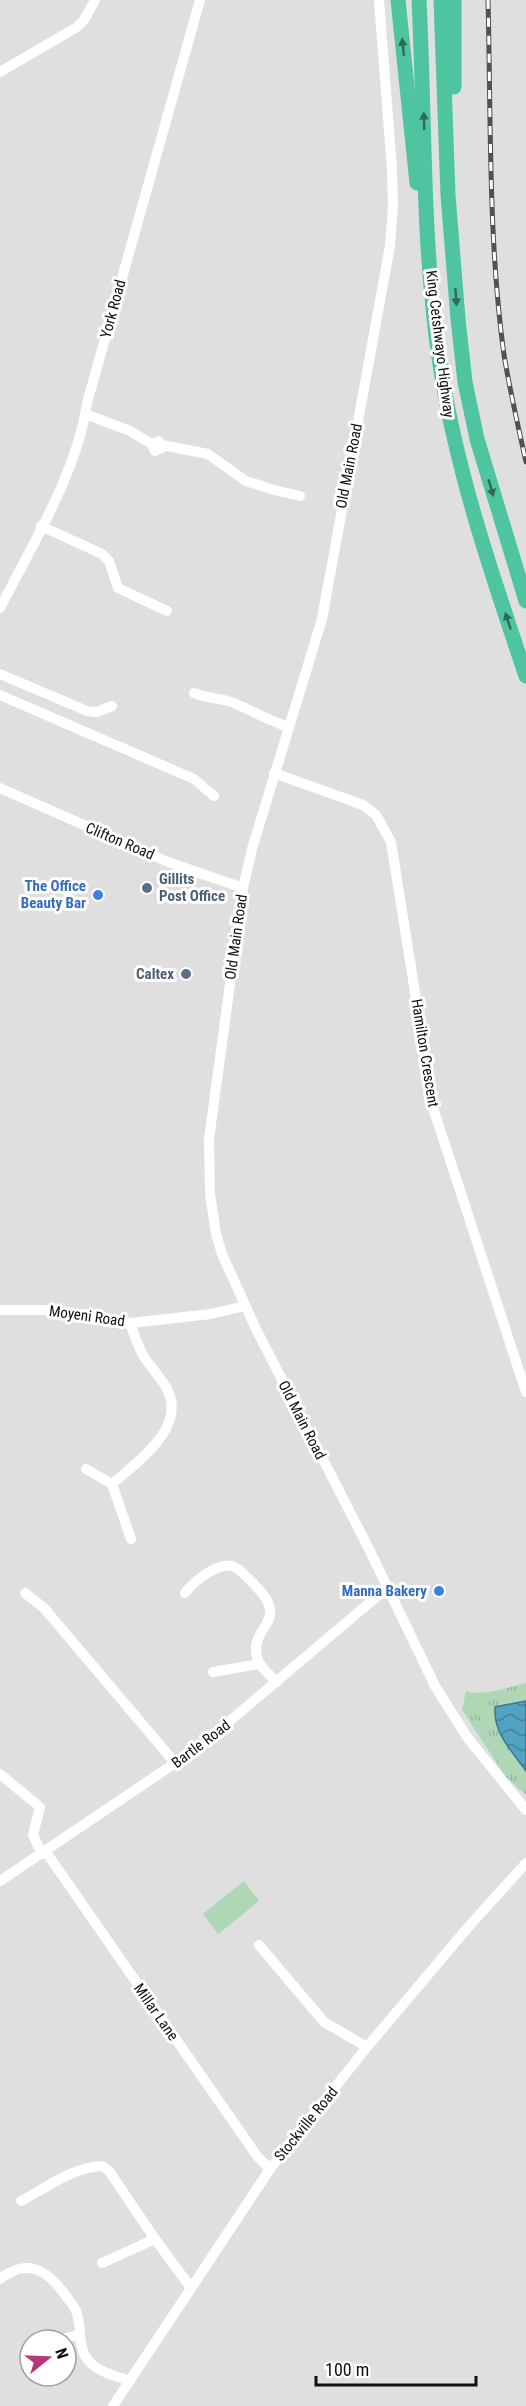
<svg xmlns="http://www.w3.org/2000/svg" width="526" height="2406" font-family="'Roboto Condensed',sans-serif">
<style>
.green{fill:#afd6b5}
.park{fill:url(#park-tufts)}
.water{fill:url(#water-waves);stroke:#3e778c;stroke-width:1.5}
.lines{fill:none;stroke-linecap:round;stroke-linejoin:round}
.minor{stroke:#fff;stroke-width:10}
.highway{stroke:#4ec4a0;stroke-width:15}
.rail-casing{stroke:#515152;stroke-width:5}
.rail{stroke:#fff;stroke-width:3;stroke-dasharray:9;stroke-linecap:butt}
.oneway{fill:#2f6a58}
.service-dot{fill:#5c6f8a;stroke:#fff;stroke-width:2}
.shop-dot{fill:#3f7fe0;stroke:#fff;stroke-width:2}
.labels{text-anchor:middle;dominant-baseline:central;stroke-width:6;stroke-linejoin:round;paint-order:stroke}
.street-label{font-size:15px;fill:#101011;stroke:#fff}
.service-label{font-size:15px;font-weight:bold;fill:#4e5e75;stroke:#fff;text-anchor:start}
.shop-label{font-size:15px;font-weight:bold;fill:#366cbe;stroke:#fff;text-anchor:end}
</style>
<defs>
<pattern id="park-tufts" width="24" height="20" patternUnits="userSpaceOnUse" patternTransform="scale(1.5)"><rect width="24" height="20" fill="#afd6b5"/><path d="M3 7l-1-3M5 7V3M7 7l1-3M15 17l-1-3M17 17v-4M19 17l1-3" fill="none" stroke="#96b79b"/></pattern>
<pattern id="water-waves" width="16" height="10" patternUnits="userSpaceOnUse" patternTransform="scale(1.5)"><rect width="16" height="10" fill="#51a3c1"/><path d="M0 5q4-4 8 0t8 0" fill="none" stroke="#42839b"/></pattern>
</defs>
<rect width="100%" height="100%" fill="#dfdfe0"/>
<path class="green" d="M 244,1881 L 259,1901 L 218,1934 L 203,1914 Z"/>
<path class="park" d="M 526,1683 L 526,1795 L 506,1777 L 462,1710 L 466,1691 C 483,1697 509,1687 526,1683 Z"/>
<path class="water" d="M 526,1701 L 526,1771 C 512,1751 493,1733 495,1707 Z"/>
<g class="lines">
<g class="minor">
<path d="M 379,0 L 392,169 L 393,206 L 390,246 L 322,619 L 252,849 L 243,888 L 209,1139 L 210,1194 L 216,1234 L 222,1254 L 256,1329 L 369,1549 L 435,1686 L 467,1737 L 526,1810"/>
<path d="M 0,72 L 77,27 L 84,20 L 95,0"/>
<path d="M 85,414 L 130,431 L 152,444 L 155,451 L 162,448 L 159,441 L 152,444"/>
<path d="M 162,445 L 208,454 L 246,481 L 274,490 L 300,496"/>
<path d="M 41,526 L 102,554 L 109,561 L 118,588 L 167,611"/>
<path d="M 0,608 C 32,545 77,473 87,403 L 200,0"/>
<path d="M 0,674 L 87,711 L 97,712 L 112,706"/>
<path d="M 194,693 C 209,699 223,698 236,704 C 254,712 270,721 289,727"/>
<path d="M 0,695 L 194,779 L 214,796"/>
<path d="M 274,773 L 363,805 L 376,815 L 391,842 L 434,1111 L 526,1392"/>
<path d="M 0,788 L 168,862 L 243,888"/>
<path d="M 0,1310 L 45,1310 L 130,1323 L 211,1314 L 245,1306"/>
<path d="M 130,1323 C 134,1335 138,1346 144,1357 C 151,1367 160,1377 166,1387 C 189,1427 137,1462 112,1484 L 131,1539"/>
<path d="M 86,1469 L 112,1484"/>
<path d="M 25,1593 L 44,1608 L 176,1764"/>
<path d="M 185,1593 C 193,1582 218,1562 232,1566 C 240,1568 247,1578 253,1583 C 260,1591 269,1599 270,1610 C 272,1626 251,1635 257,1657 C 259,1667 270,1675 277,1682"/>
<path d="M 213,1672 L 259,1664"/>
<path d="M 0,1774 L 40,1807 L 33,1835 L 42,1854"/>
<path d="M 46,1852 L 257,2156 L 270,2169"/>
<path d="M 0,1881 L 199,1747 L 387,1588"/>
<path d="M 259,1945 L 324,2022 L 367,2047"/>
<path d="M 21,2201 C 46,2188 73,2167 102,2166 L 109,2171 L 155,2239"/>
<path d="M 102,2263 L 155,2239 L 191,2288"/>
<path d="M 0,2279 C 26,2259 45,2268 63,2292 C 67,2298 73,2304 76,2311 C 83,2327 76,2345 88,2360 C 97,2372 117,2376 130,2381"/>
<path d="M 58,2340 L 78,2335"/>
<path d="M 113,2406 L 270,2169 L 367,2047 L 470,1925 L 526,1863"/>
</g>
<g class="highway">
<path d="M 398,0 L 417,183"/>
<path d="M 419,0 C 425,119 422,240 439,358 C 455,467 491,572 526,676"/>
<path d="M 441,0 L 448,195 L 458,319 L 465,382 L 477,439 L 526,601"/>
<path d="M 454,0 L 454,87"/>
</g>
<g class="rail-casing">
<path id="rail" d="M 488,0 C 491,116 488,240 504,355 C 510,391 518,426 526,462"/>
</g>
<use href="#rail" class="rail"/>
</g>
<defs><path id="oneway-solid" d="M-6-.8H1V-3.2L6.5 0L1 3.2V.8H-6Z" transform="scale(1.5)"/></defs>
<g class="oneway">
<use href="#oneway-solid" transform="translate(403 47) rotate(-96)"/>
<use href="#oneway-solid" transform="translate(424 121) rotate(-92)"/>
<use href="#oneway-solid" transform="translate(456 297) rotate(86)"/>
<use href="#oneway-solid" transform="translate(491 488) rotate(74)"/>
<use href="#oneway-solid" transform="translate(508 621) rotate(-108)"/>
</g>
<g class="service-dot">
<circle cx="147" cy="888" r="6"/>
<circle cx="186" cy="974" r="6"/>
</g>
<g class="shop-dot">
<circle cx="98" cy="895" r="6"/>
<circle cx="439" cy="1591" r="6"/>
</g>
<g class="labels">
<g class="street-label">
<text transform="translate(113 309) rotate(-75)">York Road</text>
<text transform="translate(440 344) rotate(83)">King Cetshwayo Highway</text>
<text transform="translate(349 466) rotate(-79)">Old Main Road</text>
<text transform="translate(120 841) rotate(23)">Clifton Road</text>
<text transform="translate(236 937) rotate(-82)">Old Main Road</text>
<text transform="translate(425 1053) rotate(81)">Hamilton Crescent</text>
<text transform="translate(87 1316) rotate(8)">Moyeni Road</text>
<text transform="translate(302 1420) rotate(63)">Old Main Road</text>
<text transform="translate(201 1744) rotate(-37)">Bartle Road</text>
<text transform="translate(156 2012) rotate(55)">Millar Lane</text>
<text transform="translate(306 2124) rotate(-51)">Stockville Road</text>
</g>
<g class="service-label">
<text x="159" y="879">Gillits<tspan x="159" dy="17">Post Office</tspan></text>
<text x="174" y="974" text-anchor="end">Caltex</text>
</g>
<g class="shop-label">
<text x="86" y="886">The Office<tspan x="86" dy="17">Beauty Bar</tspan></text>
<text x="427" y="1591">Manna Bakery</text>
</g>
</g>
<g transform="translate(48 2358) rotate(72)"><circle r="28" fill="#ffffff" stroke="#9f9fa0" stroke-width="1.5"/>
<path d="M0-4.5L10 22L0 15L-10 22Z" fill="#ba3478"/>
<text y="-9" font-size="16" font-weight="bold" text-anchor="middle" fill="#101011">N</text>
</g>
<path d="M316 2376v9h160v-9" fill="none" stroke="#101011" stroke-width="3"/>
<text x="325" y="2376" font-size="18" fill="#101011" stroke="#ffffff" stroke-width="4.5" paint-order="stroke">100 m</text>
</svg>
